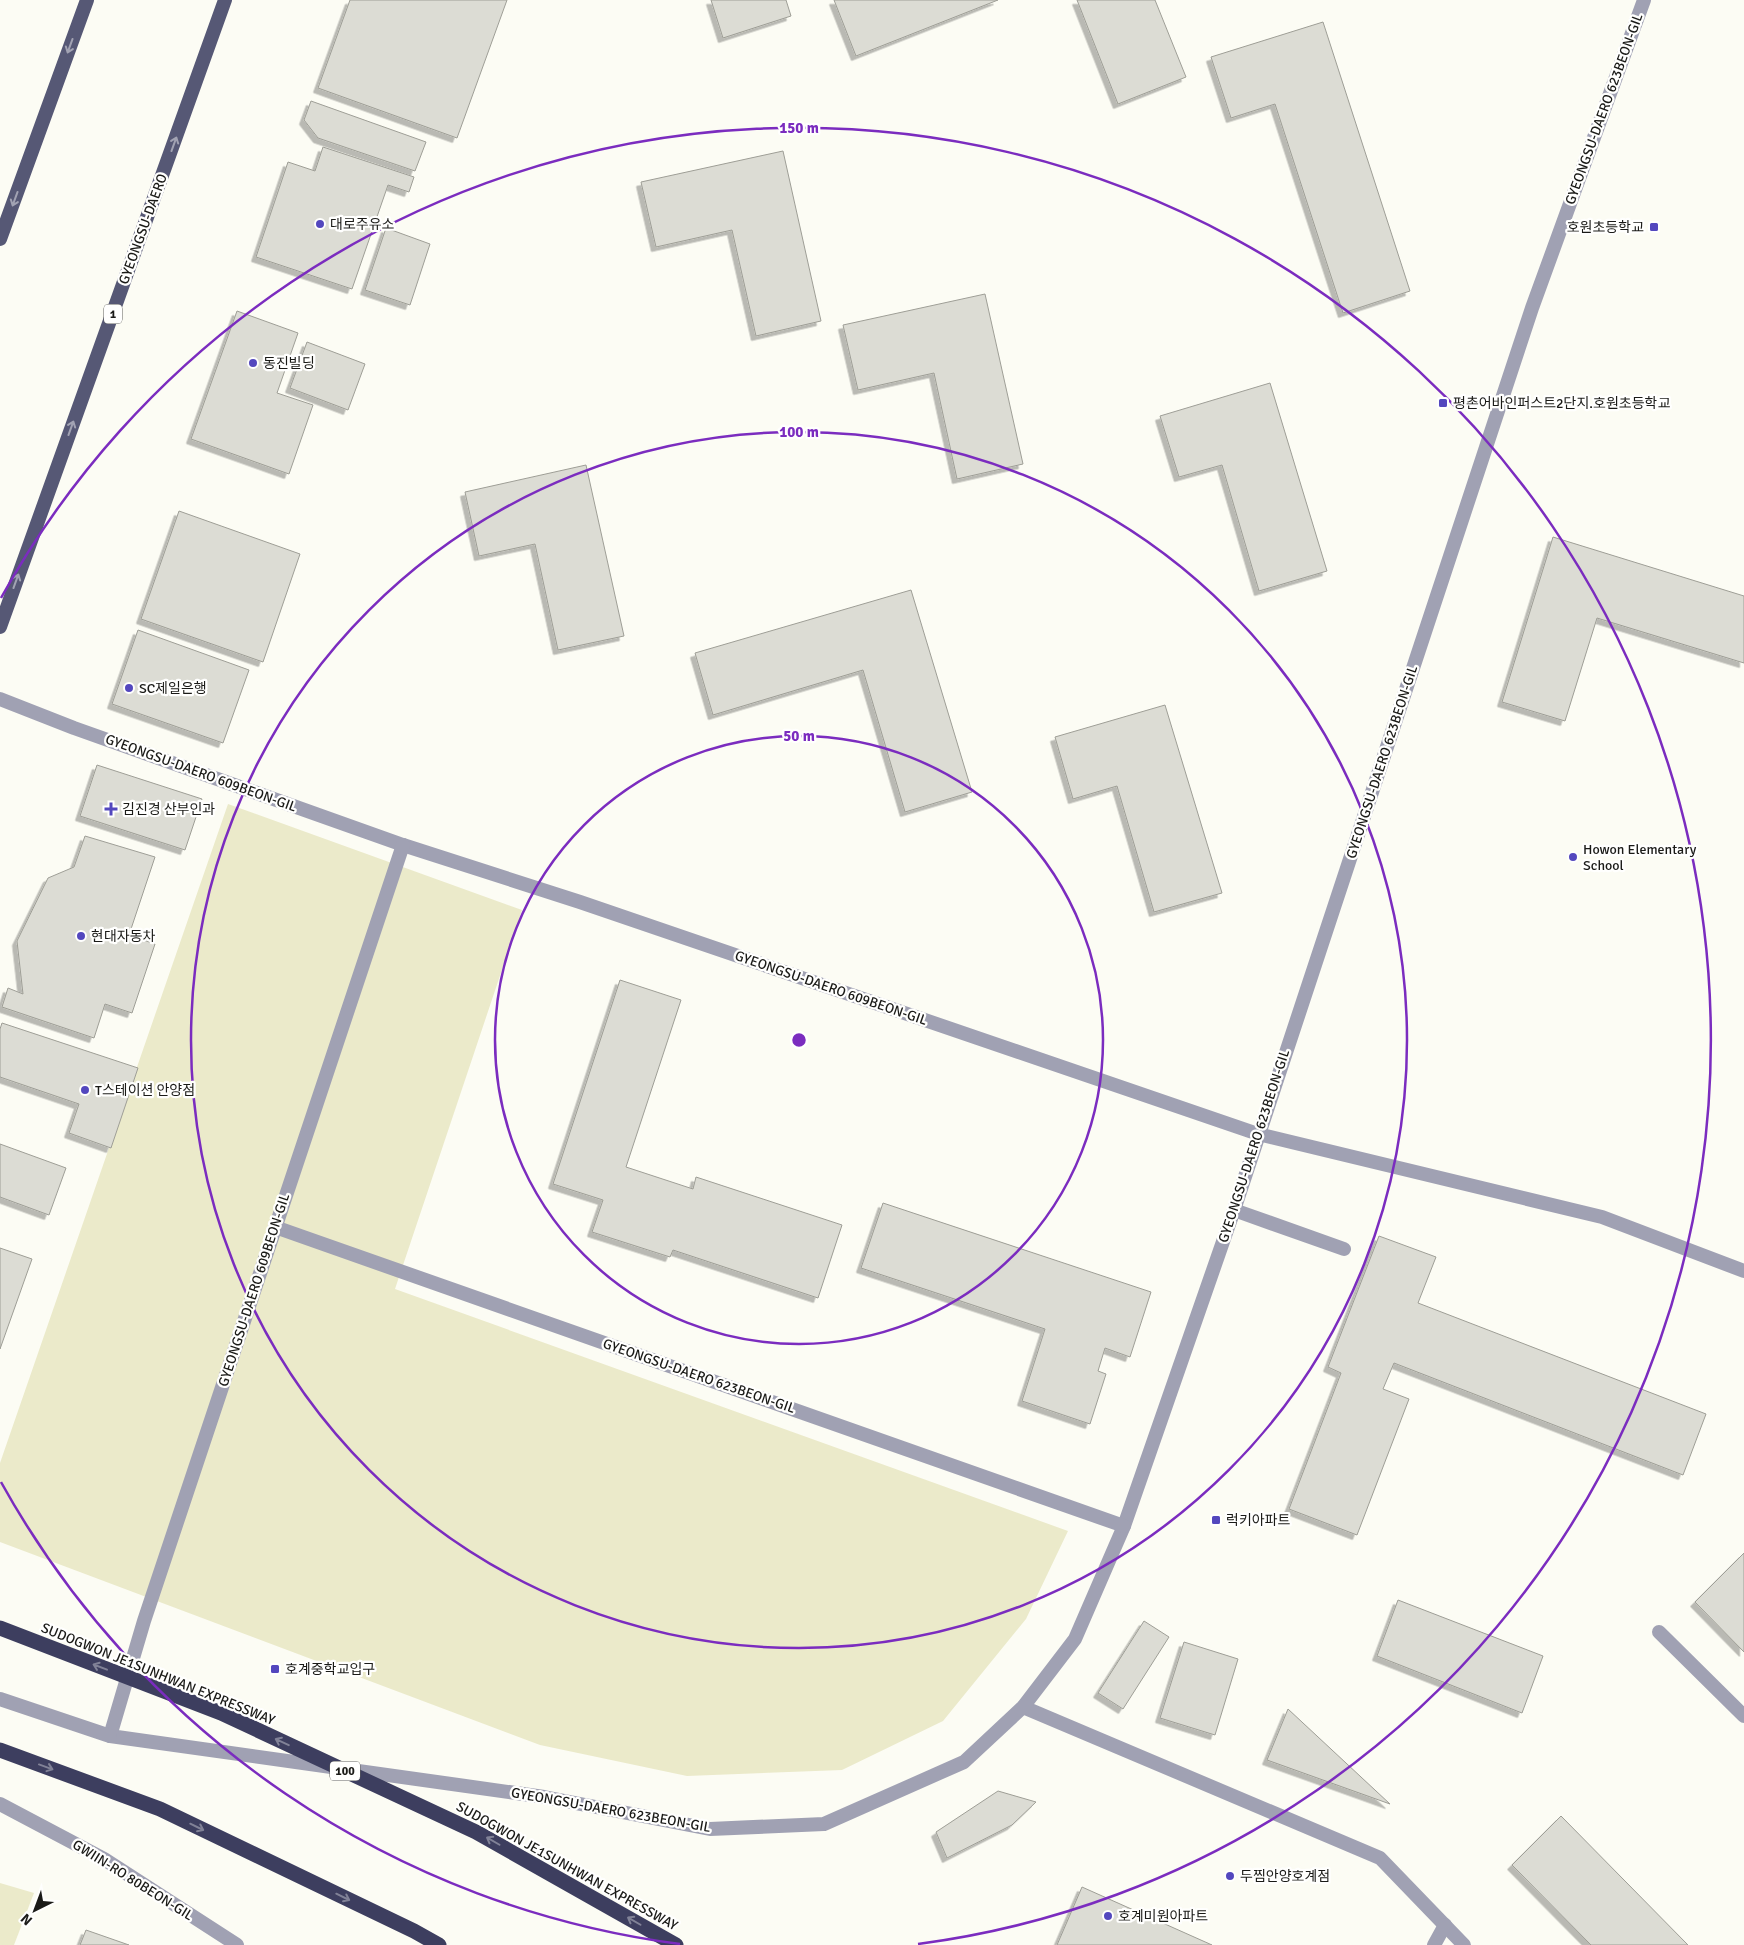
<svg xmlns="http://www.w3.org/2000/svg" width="1744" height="1945" font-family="Signika,'Noto Sans KR',sans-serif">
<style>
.green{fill:#ebeaca}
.building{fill:#dcdcd4;stroke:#9e9e96;filter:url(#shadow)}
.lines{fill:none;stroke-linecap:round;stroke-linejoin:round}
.service{stroke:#a0a1b3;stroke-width:14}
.minor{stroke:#a0a1b3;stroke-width:14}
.tertiary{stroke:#a0a1b3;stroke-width:14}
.primary{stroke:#565875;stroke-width:14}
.motorway{stroke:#3d3e5f;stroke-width:15}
.motorway-bridge{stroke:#3d3e5f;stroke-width:15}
.oneway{stroke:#a2a3b3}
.oneway2{stroke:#818297}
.ring{fill:none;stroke:#7b2cbf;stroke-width:2.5}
.poi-dot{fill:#5347be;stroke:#fffffe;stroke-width:2}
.labels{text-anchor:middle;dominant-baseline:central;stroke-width:4.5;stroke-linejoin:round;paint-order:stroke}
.shield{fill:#fffffe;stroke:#5f5f5c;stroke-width:1}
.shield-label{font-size:12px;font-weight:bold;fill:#1a1a17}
.street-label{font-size:14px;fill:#1a1a17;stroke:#fffffe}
.poi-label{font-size:14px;fill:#1a1a17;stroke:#fffffe;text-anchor:start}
.centre{fill:#7b2cbf;stroke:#fffffe;stroke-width:2.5}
.ring-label{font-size:15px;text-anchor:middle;font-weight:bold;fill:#7b2cbf;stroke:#fffffe;stroke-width:4.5;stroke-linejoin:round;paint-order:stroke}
</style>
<defs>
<filter id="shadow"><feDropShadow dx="-4.5" dy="4.5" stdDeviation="0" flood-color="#0004"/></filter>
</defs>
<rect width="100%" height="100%" fill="#fcfcf4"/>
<g class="green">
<path d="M 228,804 L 522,910 L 395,1289 L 1068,1531 L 1026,1619 L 943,1721 L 842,1770 L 687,1776 L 540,1745 L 0,1542 L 0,1463 Z"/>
<path d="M 0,1883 L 34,1893 L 14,1945 L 0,1945 Z"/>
</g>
<g class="building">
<path d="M 350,0 L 507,0 L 457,138 L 318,88 Z"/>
<path d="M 711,0 L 786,0 L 791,16 L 723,38 Z"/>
<path d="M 834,0 L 998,0 L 856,56 Z"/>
<path d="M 1077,0 L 1155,0 L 1186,77 L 1118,104 Z"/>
<path d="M 1323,22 L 1410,291 L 1343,313 L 1275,104 L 1231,118 L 1211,57 Z"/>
<path d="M 311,101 L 426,142 L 415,171 L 318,138 L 304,120 Z"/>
<path d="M 323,147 L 414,177 L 409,192 L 388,185 L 352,289 L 256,257 L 288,162 L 315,171 Z"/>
<path d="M 783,151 L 821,321 L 756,336 L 732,230 L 656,247 L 641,182 Z"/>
<path d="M 386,228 L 430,244 L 410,305 L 365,290 Z"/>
<path d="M 985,294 L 1023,464 L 957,479 L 934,373 L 858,390 L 843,325 Z"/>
<path d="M 237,311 L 298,333 L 277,393 L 313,405 L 289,474 L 191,439 Z"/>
<path d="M 307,342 L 365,364 L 348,410 L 290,388 Z"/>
<path d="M 1270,383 L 1327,571 L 1259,591 L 1222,465 L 1179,477 L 1160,416 Z"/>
<path d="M 586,465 L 624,636 L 558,650 L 535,544 L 479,556 L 465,492 Z"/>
<path d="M 179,511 L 300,554 L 263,662 L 141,619 Z"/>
<path d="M 1553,537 L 1744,596 L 1744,663 L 1597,618 L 1565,721 L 1502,702 Z"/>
<path d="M 911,590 L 972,792 L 905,812 L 863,670 L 713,715 L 695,653 Z"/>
<path d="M 138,630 L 249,670 L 223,743 L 112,704 Z"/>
<path d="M 1165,705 L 1222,893 L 1154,912 L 1117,786 L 1073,799 L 1055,737 Z"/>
<path d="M 97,765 L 202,799 L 185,850 L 80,816 Z"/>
<path d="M 85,836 L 155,857 L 129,935 L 155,944 L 132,1013 L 105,1004 L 94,1038 L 2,1007 L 8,988 L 23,994 L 17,941 L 48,878 L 74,867 Z"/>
<path d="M 620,980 L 681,1000 L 626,1167 L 693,1189 L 696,1177 L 842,1225 L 818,1298 L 673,1250 L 670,1257 L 592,1232 L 603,1200 L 553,1184 Z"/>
<path d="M 2,1023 L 138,1068 L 111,1148 L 69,1133 L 79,1104 L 0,1077 L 0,1029 Z"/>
<path d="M 0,1144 L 66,1168 L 49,1215 L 0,1197 Z"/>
<path d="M 883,1203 L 1151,1292 L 1130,1357 L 1105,1348 L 1098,1371 L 1106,1374 L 1090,1424 L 1022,1401 L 1045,1329 L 861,1268 Z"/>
<path d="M 1379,1236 L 1436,1257 L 1418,1303 L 1706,1414 L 1683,1475 L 1394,1363 L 1383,1389 L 1409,1399 L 1357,1535 L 1289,1509 L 1341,1373 L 1328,1367 Z"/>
<path d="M 0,1248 L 32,1259 L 0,1349 Z"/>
<path d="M 1744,1553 L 1744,1652 L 1695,1602 Z"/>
<path d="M 1398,1600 L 1543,1656 L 1522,1713 L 1377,1656 Z"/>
<path d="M 1144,1621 L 1169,1637 L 1123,1709 L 1098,1693 Z"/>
<path d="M 1184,1642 L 1238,1659 L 1215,1735 L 1160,1718 Z"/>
<path d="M 1288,1709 L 1390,1804 L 1267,1760 Z"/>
<path d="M 998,1791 L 1036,1802 L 1012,1825 L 947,1858 L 936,1832 Z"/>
<path d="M 1561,1816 L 1688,1945 L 1591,1945 L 1512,1865 Z"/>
<path d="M 1082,1887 L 1212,1945 L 1057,1945 Z"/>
<path d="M 86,1930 L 129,1945 L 80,1945 Z"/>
</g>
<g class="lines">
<g class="service">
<path d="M 1258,1134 L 1602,1217 L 1744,1271"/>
<path d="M 1234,1210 L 1344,1249"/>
<path d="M 1659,1632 L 1744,1716"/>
<path d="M 1023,1707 L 1380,1858 L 1464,1945"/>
<path d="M 1434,1945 L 1445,1925"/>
</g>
<g class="minor">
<path d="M 0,699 L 74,728 L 403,845 L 580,902 L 1258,1134"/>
<path d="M 403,845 L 144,1621 L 110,1736 L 544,1797 L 710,1829 L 824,1824 L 964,1762 L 1023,1707 L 1075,1639 L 1124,1526 L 1234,1210 L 1532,308 L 1644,0"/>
<path d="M 275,1227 L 1124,1526"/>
<path d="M 0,1804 L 104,1859 L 237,1945"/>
</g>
<path class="tertiary" d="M 0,1699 L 110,1736"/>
<g class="primary">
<path d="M 0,239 L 87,0"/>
<path d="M 0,627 L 225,0"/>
</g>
<path class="motorway" d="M 0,1750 L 160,1809 L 414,1931 L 439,1945"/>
<path class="motorway-bridge" d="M 0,1628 L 221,1713 L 476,1832 L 676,1945"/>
</g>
<defs><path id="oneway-shaft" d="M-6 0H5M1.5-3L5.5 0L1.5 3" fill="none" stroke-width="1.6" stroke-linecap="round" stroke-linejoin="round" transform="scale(1.25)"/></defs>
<g class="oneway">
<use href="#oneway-shaft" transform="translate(70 46) rotate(110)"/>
<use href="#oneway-shaft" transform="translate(174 144) rotate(-70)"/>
<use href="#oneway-shaft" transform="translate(15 199) rotate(110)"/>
<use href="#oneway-shaft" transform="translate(71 428) rotate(-70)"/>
<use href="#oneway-shaft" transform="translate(16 581) rotate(-70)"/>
</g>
<g class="oneway2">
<use href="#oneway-shaft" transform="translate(100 1667) rotate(-159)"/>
<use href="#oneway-shaft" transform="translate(282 1742) rotate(-155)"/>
<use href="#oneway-shaft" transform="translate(46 1767) rotate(20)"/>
<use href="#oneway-shaft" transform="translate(197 1827) rotate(26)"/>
<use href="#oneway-shaft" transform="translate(493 1841) rotate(-150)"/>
<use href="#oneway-shaft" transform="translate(343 1897) rotate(26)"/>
<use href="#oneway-shaft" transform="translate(634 1921) rotate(-150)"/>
</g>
<g class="ring">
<circle cx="799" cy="1040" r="304"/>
<circle cx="799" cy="1040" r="608"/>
<path d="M680 1944A912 912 0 0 1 1 1482M1 598A912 912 0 1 1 918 1944"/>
</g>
<g class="poi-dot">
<circle cx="320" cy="224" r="5"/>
<rect x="1649" y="222" width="10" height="10" rx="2.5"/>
<circle cx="253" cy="363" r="5"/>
<rect x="1438" y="398" width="10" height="10" rx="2.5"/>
<circle cx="129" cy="688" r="5"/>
<path d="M108.5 801.5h5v5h5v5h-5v5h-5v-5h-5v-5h5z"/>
<circle cx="1573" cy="857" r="5"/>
<circle cx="81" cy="936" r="5"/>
<circle cx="85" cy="1090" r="5"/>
<rect x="1211" y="1515" width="10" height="10" rx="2.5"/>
<rect x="270" y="1664" width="10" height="10" rx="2.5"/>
<circle cx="1230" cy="1876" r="5"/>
<circle cx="1108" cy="1916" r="5"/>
</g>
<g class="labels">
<g class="shield">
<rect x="104" y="304.5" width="18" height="19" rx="4"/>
<rect x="330" y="1761.5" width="30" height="19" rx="4"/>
</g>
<g class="shield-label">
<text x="113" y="314">1</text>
<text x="345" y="1771">100</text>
</g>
<g class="street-label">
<text transform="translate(1604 109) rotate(-70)">GYEONGSU-DAERO 623BEON-GIL</text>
<text transform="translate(143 229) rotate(-70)">GYEONGSU-DAERO</text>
<text transform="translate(1382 762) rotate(-72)">GYEONGSU-DAERO 623BEON-GIL</text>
<text transform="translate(201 773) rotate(20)">GYEONGSU-DAERO 609BEON-GIL</text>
<text transform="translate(831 988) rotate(19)">GYEONGSU-DAERO 609BEON-GIL</text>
<text transform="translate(1254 1146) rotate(-72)">GYEONGSU-DAERO 623BEON-GIL</text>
<text transform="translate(254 1290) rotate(-72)">GYEONGSU-DAERO 609BEON-GIL</text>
<text transform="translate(699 1376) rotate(19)">GYEONGSU-DAERO 623BEON-GIL</text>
<text transform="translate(158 1674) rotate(22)">SUDOGWON JE1SUNHWAN EXPRESSWAY</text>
<text transform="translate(611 1810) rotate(10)">GYEONGSU-DAERO 623BEON-GIL</text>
<text transform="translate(567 1866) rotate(29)">SUDOGWON JE1SUNHWAN EXPRESSWAY</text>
<text transform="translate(133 1880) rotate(32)">GWIIN-RO 80BEON-GIL</text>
</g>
<g class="poi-label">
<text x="330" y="224">대로주유소</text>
<text x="1644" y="227" text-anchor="end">호원초등학교</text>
<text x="263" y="363">동진빌딩</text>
<text x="1453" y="403">평촌어바인퍼스트2단지.호원초등학교</text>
<text x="139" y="688">SC제일은행</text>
<text x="122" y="809">김진경 산부인과</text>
<text x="1583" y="849">Howon Elementary<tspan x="1583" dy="16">School</tspan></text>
<text x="91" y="936">현대자동차</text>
<text x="95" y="1090">T스테이션 안양점</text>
<text x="1226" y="1520">럭키아파트</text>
<text x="285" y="1669">호계중학교입구</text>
<text x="1240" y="1876">두찜안양호계점</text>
<text x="1118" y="1916">호계미원아파트</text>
</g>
</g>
<circle cx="799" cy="1040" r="8" class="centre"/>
<g class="ring-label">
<text x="799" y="133">150 m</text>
<text x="799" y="437">100 m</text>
<text x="799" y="741">50 m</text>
</g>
<g transform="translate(35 1910) rotate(222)" stroke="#fffffe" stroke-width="4" paint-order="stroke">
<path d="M0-4L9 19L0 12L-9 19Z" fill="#1a1a17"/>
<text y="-8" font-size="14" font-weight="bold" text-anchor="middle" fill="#1a1a17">N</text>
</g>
</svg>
